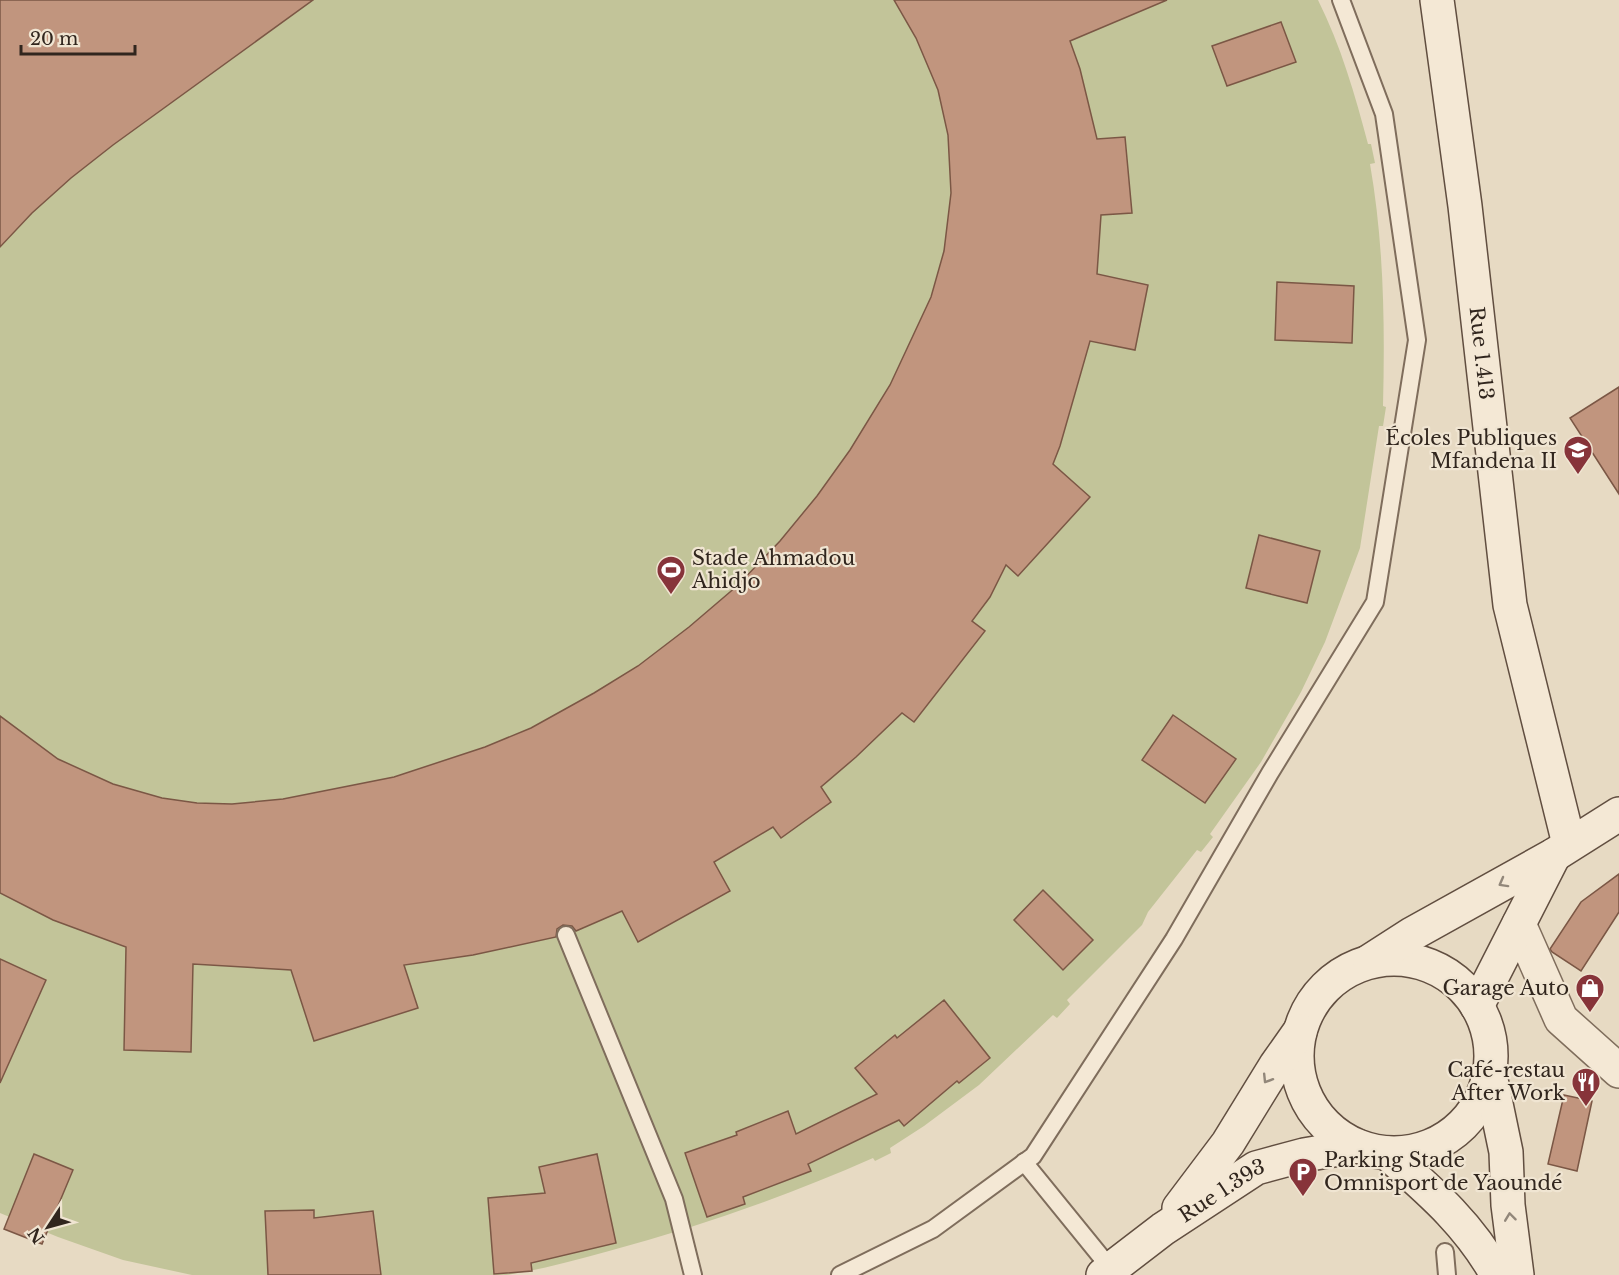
<svg xmlns="http://www.w3.org/2000/svg" width="1619" height="1275" font-family="'Libre Baskerville',serif">
<style>
.green{fill:#c2c499}
.building{fill:#c1957e;stroke:#7b5745;stroke-width:1.5}
.lines{fill:none;stroke-linecap:round;stroke-linejoin:round}
.lane-casing{stroke:#7f6d5c;stroke-width:20}
.street-casing{stroke:#7f6d5c;stroke-width:36}
.secondary-casing{stroke:#614e40;stroke-width:36}
.lane{stroke:#f4e8d5;stroke-width:16}
.street{stroke:#f4e8d5;stroke-width:33}
.secondary{stroke:#f4e8d5;stroke-width:33}
.oneway{stroke:#92877a}
.labels{text-anchor:middle;dominant-baseline:central;stroke-width:4.5;stroke-linejoin:round;paint-order:stroke}
.street-label{font-size:20px;fill:#31261e;stroke:#f0e5d2}
.poi-label{font-size:20px;fill:#31261e;stroke:#f0e5d2;text-anchor:end}
</style>
<rect width="100%" height="100%" fill="#e7dac3"/>
<path class="green" d="M 0,0 L 1318,0 C 1341,46 1355,95 1368,144 L 1371,144 L 1375,163 L 1370,164 C 1384,244 1385,325 1383,406 L 1386,407 L 1383,426 L 1379,426 L 1360,548 L 1325,642 L 1301,692 L 1261,762 L 1210,834 L 1213,837 L 1201,852 L 1197,850 L 1148,912 L 1142,925 L 1067,1000 L 1070,1004 L 1057,1018 L 1053,1015 L 979,1085 L 924,1126 L 890,1148 L 891,1153 L 875,1161 L 873,1158 C 787,1196 699,1227 609,1251 C 575,1260 541,1270 506,1275 L 192,1275 L 123,1260 L 58,1237 L 0,1213 Z"/>
<g class="building">
<path d="M 0,0 L 313,0 L 113,145 L 71,178 L 32,213 L 0,247 Z"/>
<path d="M 894,0 L 1167,0 L 1070,41 L 1080,69 L 1097,139 L 1125,137 L 1132,213 L 1101,215 L 1097,274 L 1148,285 L 1135,350 L 1090,341 L 1060,446 L 1053,464 L 1090,497 L 1018,576 L 1006,565 L 990,597 L 972,621 L 985,631 L 914,722 L 902,713 L 856,757 L 821,787 L 831,802 L 781,838 L 773,827 L 714,862 L 730,891 L 638,942 L 622,911 L 576,931 L 572,926 L 563,925 L 557,929 L 556,937 L 473,955 L 404,965 L 418,1008 L 314,1041 L 291,970 L 193,964 L 191,1052 L 124,1050 L 126,947 L 53,920 L 0,893 L 0,716 L 58,759 L 113,784 L 162,798 L 197,803 L 232,804 L 283,799 L 394,777 L 485,747 L 531,728 L 594,693 L 638,666 L 689,627 L 737,586 L 780,541 L 817,496 L 850,450 L 890,385 L 931,297 L 944,251 L 951,193 L 948,135 L 938,90 L 916,38 Z"/>
<path d="M 1281,22 L 1296,62 L 1227,86 L 1212,46 Z"/>
<path d="M 1277,282 L 1354,286 L 1352,343 L 1275,340 Z"/>
<path d="M 1619,387 L 1619,494 L 1570,418 Z"/>
<path d="M 1259,535 L 1320,551 L 1307,603 L 1246,588 Z"/>
<path d="M 1173,715 L 1236,759 L 1205,803 L 1142,760 Z"/>
<path d="M 1619,874 L 1619,912 L 1581,971 L 1552,952 L 1550,949 L 1581,902 Z"/>
<path d="M 1043,890 L 1093,940 L 1063,970 L 1014,920 Z"/>
<path d="M 0,959 L 46,980 L 0,1083 Z"/>
<path d="M 944,1000 L 990,1058 L 959,1083 L 957,1081 L 904,1126 L 899,1120 L 808,1164 L 811,1171 L 743,1197 L 745,1204 L 707,1217 L 685,1153 L 737,1135 L 736,1132 L 788,1111 L 796,1134 L 877,1094 L 855,1068 L 895,1035 L 897,1038 Z"/>
<path d="M 1564,1095 L 1592,1101 L 1577,1171 L 1548,1164 Z"/>
<path d="M 34,1154 L 73,1170 L 42,1244 L 4,1229 Z"/>
<path d="M 597,1154 L 616,1243 L 531,1263 L 532,1271 L 494,1274 L 488,1198 L 545,1193 L 539,1167 Z"/>
<path d="M 314,1210 L 314,1218 L 373,1211 L 381,1275 L 268,1275 L 265,1211 Z"/>
</g>
<g class="lines">
<g class="lane-casing">
<g id="lane">
<path d="M 566,935 L 674,1199 L 693,1275"/>
<path d="M 1024,1162 L 1111,1269"/>
<path d="M 1445,1252 L 1447,1275"/>
<path d="M 840,1275 L 933,1229 L 1033,1156 L 1174,939 L 1270,773 L 1375,602 L 1417,340 L 1384,114 L 1341,0"/>
</g>
</g>
<g class="street-casing">
<path id="street" d="M 1519,924 L 1561,1019 L 1619,1071"/>
</g>
<g class="secondary-casing">
<g id="secondary">
<path id="s1" d="M 1437,0 L 1465,206 L 1510,605 L 1569,844"/>
<circle cx="1394" cy="1056" r="97"/>
<path d="M 1370,961 L 1412,934 L 1554,855 L 1619,814"/>
<path d="M 1477,1006 L 1554,855"/>
<path d="M 1490,1075 L 1506,1152 L 1508,1205 L 1517,1275"/>
<path d="M 1387,1153 C 1430,1191 1469,1224 1497,1275"/>
<path d="M 1179,1208 L 1228,1143 L 1276,1065 L 1300,1031"/>
<path id="s2" d="M 1103,1275 L 1163,1229 L 1256,1168 L 1304,1155 L 1357,1146"/>
</g>
</g>
<use href="#lane" class="lane"/>
<use href="#street" class="street"/>
<use href="#secondary" class="secondary"/>
</g>
<defs><path id="oneway-chevron" d="M-2-3.5L2.5 0L-2 3.5" fill="none" stroke-width="1.6" stroke-linecap="round" stroke-linejoin="round" transform="scale(1.5)"/></defs>
<g class="oneway">
<use href="#oneway-chevron" transform="translate(1503 883) rotate(151)"/>
<use href="#oneway-chevron" transform="translate(1267 1079) rotate(122)"/>
<use href="#oneway-chevron" transform="translate(1510 1217) rotate(-97)"/>
</g>
<defs>
<g id="school-pin" transform="scale(1.5)"><path d="M0 17L-7.5 6A9.5 9.5 0 1 1 7.5 6Z" fill="#87343a" stroke="#f0e5d2"/><path d="M0-5L7-2L0 1L-7-2ZM-4 1L0 2.5L4 1V4Q0 6-4 4Z" fill="#fff"/></g>
<g id="stadium-pin" transform="scale(1.5)"><path d="M0 17L-7.5 6A9.5 9.5 0 1 1 7.5 6Z" fill="#87343a" stroke="#f0e5d2"/><path d="M0-5a6.5 5 0 1 0 0 10a6.5 5 0 1 0 0-10ZM-3.5-1.8h7v3.6h-7Z" fill="#fff"/></g>
<g id="shop-pin" transform="scale(1.5)"><path d="M0 17L-7.5 6A9.5 9.5 0 1 1 7.5 6Z" fill="#87343a" stroke="#f0e5d2"/><path d="M-5-2.5h2.3a2.7 3.5 0 0 1 5.4 0H5L5.5 6h-11ZM-1.5-2.5h3a1.5 2.3 0 0 0-3 0Z" fill="#fff"/></g>
<g id="restaurant-pin" transform="scale(1.5)"><path d="M0 17L-7.5 6A9.5 9.5 0 1 1 7.5 6Z" fill="#87343a" stroke="#f0e5d2"/><path d="M-5-6h1v4h1v-4h1v4h1v-4h1v5L-1.5 .5V6h-2V.5L-5-1ZM5-6V6H3V1.5H1.5Q1.5-4 5-6Z" fill="#fff"/></g>
<g id="parking-pin" transform="scale(1.5)"><path d="M0 17L-7.5 6A9.5 9.5 0 1 1 7.5 6Z" fill="#87343a" stroke="#f0e5d2"/><path d="M-3.5-5.5H1a3.5 3.5 0 0 1 0 7H-1V5.5H-3.5ZM-1-3.4V-.6H.8a1.4 1.4 0 0 0 0-2.8Z" fill="#fff"/></g>
</defs>
<g fill-rule="evenodd">
<use href="#school-pin" x="1578" y="450"/>
<use href="#stadium-pin" x="671" y="570"/>
<use href="#shop-pin" x="1590" y="988"/>
<use href="#restaurant-pin" x="1586" y="1082"/>
<use href="#parking-pin" x="1303" y="1172"/>
</g>
<g class="labels">
<g class="street-label">
<text stroke="none"><textPath href="#s1" startOffset="356">Rue 1.413</textPath></text>
<text stroke="none"><textPath href="#s2" startOffset="146">Rue 1.393</textPath></text>
</g>
<g class="poi-label">
<text x="1557" y="438">Écoles Publiques<tspan x="1557" dy="23">Mfandena II</tspan></text>
<text x="692" y="558" text-anchor="start">Stade Ahmadou<tspan x="692" dy="23">Ahidjo</tspan></text>
<text x="1569" y="988">Garage Auto</text>
<text x="1565" y="1070">Café-restau<tspan x="1565" dy="23">After Work</tspan></text>
<text x="1324" y="1160" text-anchor="start">Parking Stade<tspan x="1324" dy="23">Omnisport de Yaoundé</tspan></text>
</g>
</g>
<g transform="translate(48 1227) rotate(234)" stroke="#f0e5d2" stroke-width="4.5" paint-order="stroke">
<path d="M0-4.5L10 22L0 15L-10 22Z" fill="#31261e"/>
<text y="-9" font-size="16" font-weight="bold" text-anchor="middle" fill="#31261e">N</text>
</g>
<path d="M21 45v9h114v-9" fill="none" stroke="#31261e" stroke-width="3"/>
<text x="30" y="45" font-size="18" fill="#31261e" stroke="#f0e5d2" stroke-width="4.5" paint-order="stroke">20 m</text>
</svg>
